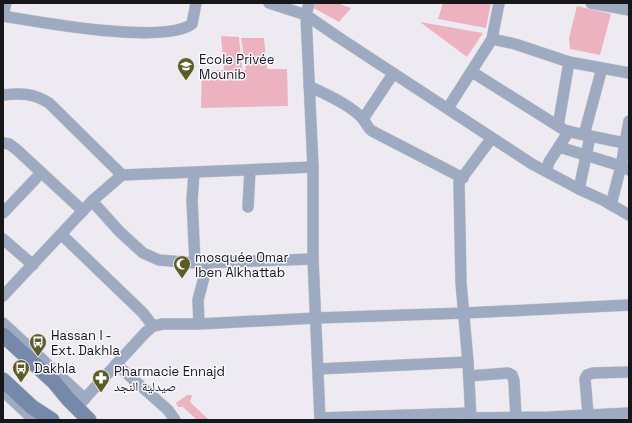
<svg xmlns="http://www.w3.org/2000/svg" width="632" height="423" font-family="'Space Grotesk','Noto Naskh Arabic',sans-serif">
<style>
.green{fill:#edb2bf}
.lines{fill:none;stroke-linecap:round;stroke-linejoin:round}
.minor-casing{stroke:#cbc9ce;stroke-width:12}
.secondary-casing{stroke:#cbc9ce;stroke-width:16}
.minor{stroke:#9daac1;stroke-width:11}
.secondary{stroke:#7789aa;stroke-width:15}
.labels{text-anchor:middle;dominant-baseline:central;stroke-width:3;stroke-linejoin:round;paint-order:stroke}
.poi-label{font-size:13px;fill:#171719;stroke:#faf9ff;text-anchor:start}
</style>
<rect width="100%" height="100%" fill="#edebf1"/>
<g class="green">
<path d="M 313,3 L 337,3 L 351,8 L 339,22 L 312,7 Z"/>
<path d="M 443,3 L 491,3 L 486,28 L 438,19 Z"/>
<path d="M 577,6 L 611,14 L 600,55 L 570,49 L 569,38 Z"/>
<path d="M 420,22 L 483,33 L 467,57 Z"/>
<path d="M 221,36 L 239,37 L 242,69 L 240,70 L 246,70 L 241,38 L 264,38 L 267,69 L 287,69 L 288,106 L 201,108 L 202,71 L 224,70 Z"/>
<path d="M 187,395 L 192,395 L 190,402 L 209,420 L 197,420 L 183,407 L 178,407 L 176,403 Z"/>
</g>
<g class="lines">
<g class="minor-casing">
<g id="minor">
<path d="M 269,3 L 306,15 L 338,37 L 532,164 L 579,189 L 603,200 L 629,215"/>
<path d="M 309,3 L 306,15 L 313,167 L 313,259 L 320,420"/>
<path d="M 591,3 L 629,10"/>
<path d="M 3,15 L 6,3"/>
<path d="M 3,16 C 40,22 163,45 192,24 L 196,3"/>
<path d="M 492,39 L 515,44 L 569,62 L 629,73"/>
<path d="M 472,72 L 566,131 L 629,144"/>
<path d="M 309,86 C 325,94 351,105 363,119 C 367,124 367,127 372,131 L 463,178"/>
<path d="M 3,95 C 21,93 33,93 49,103 L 122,175"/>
<path d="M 448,108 L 492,39 L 499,3"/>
<path d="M 363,119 L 393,74"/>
<path d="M 558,126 L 569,62"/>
<path d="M 584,135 L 602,68"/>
<path d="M 3,143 L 9,144 L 16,149 L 83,211"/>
<path d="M 559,147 L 621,166 L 629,170"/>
<path d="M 546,171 L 549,162 L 569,131"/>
<path d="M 194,173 L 192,200 L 195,263"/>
<path d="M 579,189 L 590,137"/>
<path d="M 92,201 L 120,232 L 143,253 L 159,260 L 195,263 L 313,259"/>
<path d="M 611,205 L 621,166 L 629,121"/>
<path d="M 248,207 L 250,170"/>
<path d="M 3,213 L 41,173"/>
<path d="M 62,235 L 143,313 L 153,326"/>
<path d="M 3,239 L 33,265"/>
<path d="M 3,296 L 92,201 L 122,175 L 313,167"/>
<path d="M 3,323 L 85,399"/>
<path d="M 199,324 L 198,300 L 208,262"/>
<path d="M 116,364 L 168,410 L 175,420"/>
<path d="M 318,369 L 468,362"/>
<path d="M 469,376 L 508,373 L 512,375 L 514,381 L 516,417"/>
<path d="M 3,391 L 34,420"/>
<path d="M 76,408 L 145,333 L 153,326 L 163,324 L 199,324 L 316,318 L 465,313 L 629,305"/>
<path d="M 588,414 L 585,379 L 587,375 L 593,373 L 629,372"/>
<path d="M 320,418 L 470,413"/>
<path d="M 471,418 L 549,417 L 629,413"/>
<path d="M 471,420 L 468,362 L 461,283 L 459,182 L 491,139"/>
</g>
</g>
<g class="secondary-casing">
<g id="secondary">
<path d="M 3,335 L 54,382 L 68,399 L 89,420"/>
<path d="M 3,380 L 32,407 L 52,420"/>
</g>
</g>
<use href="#minor" class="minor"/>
<use href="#secondary" class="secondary"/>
</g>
<defs>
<g id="school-pin" transform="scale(0.9)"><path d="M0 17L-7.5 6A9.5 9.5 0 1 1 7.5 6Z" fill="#5d5b27" stroke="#faf9ff"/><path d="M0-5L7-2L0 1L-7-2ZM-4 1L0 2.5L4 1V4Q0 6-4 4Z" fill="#fff"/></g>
<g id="mosque-pin" transform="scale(0.9)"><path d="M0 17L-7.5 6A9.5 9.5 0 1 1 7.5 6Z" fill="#5d5b27" stroke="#faf9ff"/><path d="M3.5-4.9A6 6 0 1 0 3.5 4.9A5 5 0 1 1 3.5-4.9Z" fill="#fff"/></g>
<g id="bus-pin" transform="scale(0.9)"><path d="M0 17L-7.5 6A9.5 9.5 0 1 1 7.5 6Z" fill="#5d5b27" stroke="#faf9ff"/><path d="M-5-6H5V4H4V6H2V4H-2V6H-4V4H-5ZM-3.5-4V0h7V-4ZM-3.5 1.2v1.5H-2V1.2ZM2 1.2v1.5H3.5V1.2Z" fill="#fff"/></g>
<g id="pharmacy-pin" transform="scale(0.9)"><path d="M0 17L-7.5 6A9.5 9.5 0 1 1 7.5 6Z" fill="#5d5b27" stroke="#faf9ff"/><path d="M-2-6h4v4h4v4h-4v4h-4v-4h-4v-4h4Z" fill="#fff"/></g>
</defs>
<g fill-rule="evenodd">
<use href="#school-pin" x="186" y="66"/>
<use href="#mosque-pin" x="182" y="264"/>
<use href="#bus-pin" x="38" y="342"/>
<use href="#bus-pin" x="21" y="368"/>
<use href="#pharmacy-pin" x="101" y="378"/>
</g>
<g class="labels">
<g class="poi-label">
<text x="199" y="59">Ecole Privée<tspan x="199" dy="15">Mounib</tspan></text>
<text x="195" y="257">mosquée Omar<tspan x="195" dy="15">Iben Alkhattab</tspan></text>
<text x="51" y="335">Hassan I -<tspan x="51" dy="15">Ext. Dakhla</tspan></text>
<text x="34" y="368">Dakhla</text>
<text x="114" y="371">Pharmacie Ennajd<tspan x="114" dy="15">صيدلية النجد</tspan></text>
</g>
</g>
<rect width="632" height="423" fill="none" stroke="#171719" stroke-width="8"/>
</svg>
